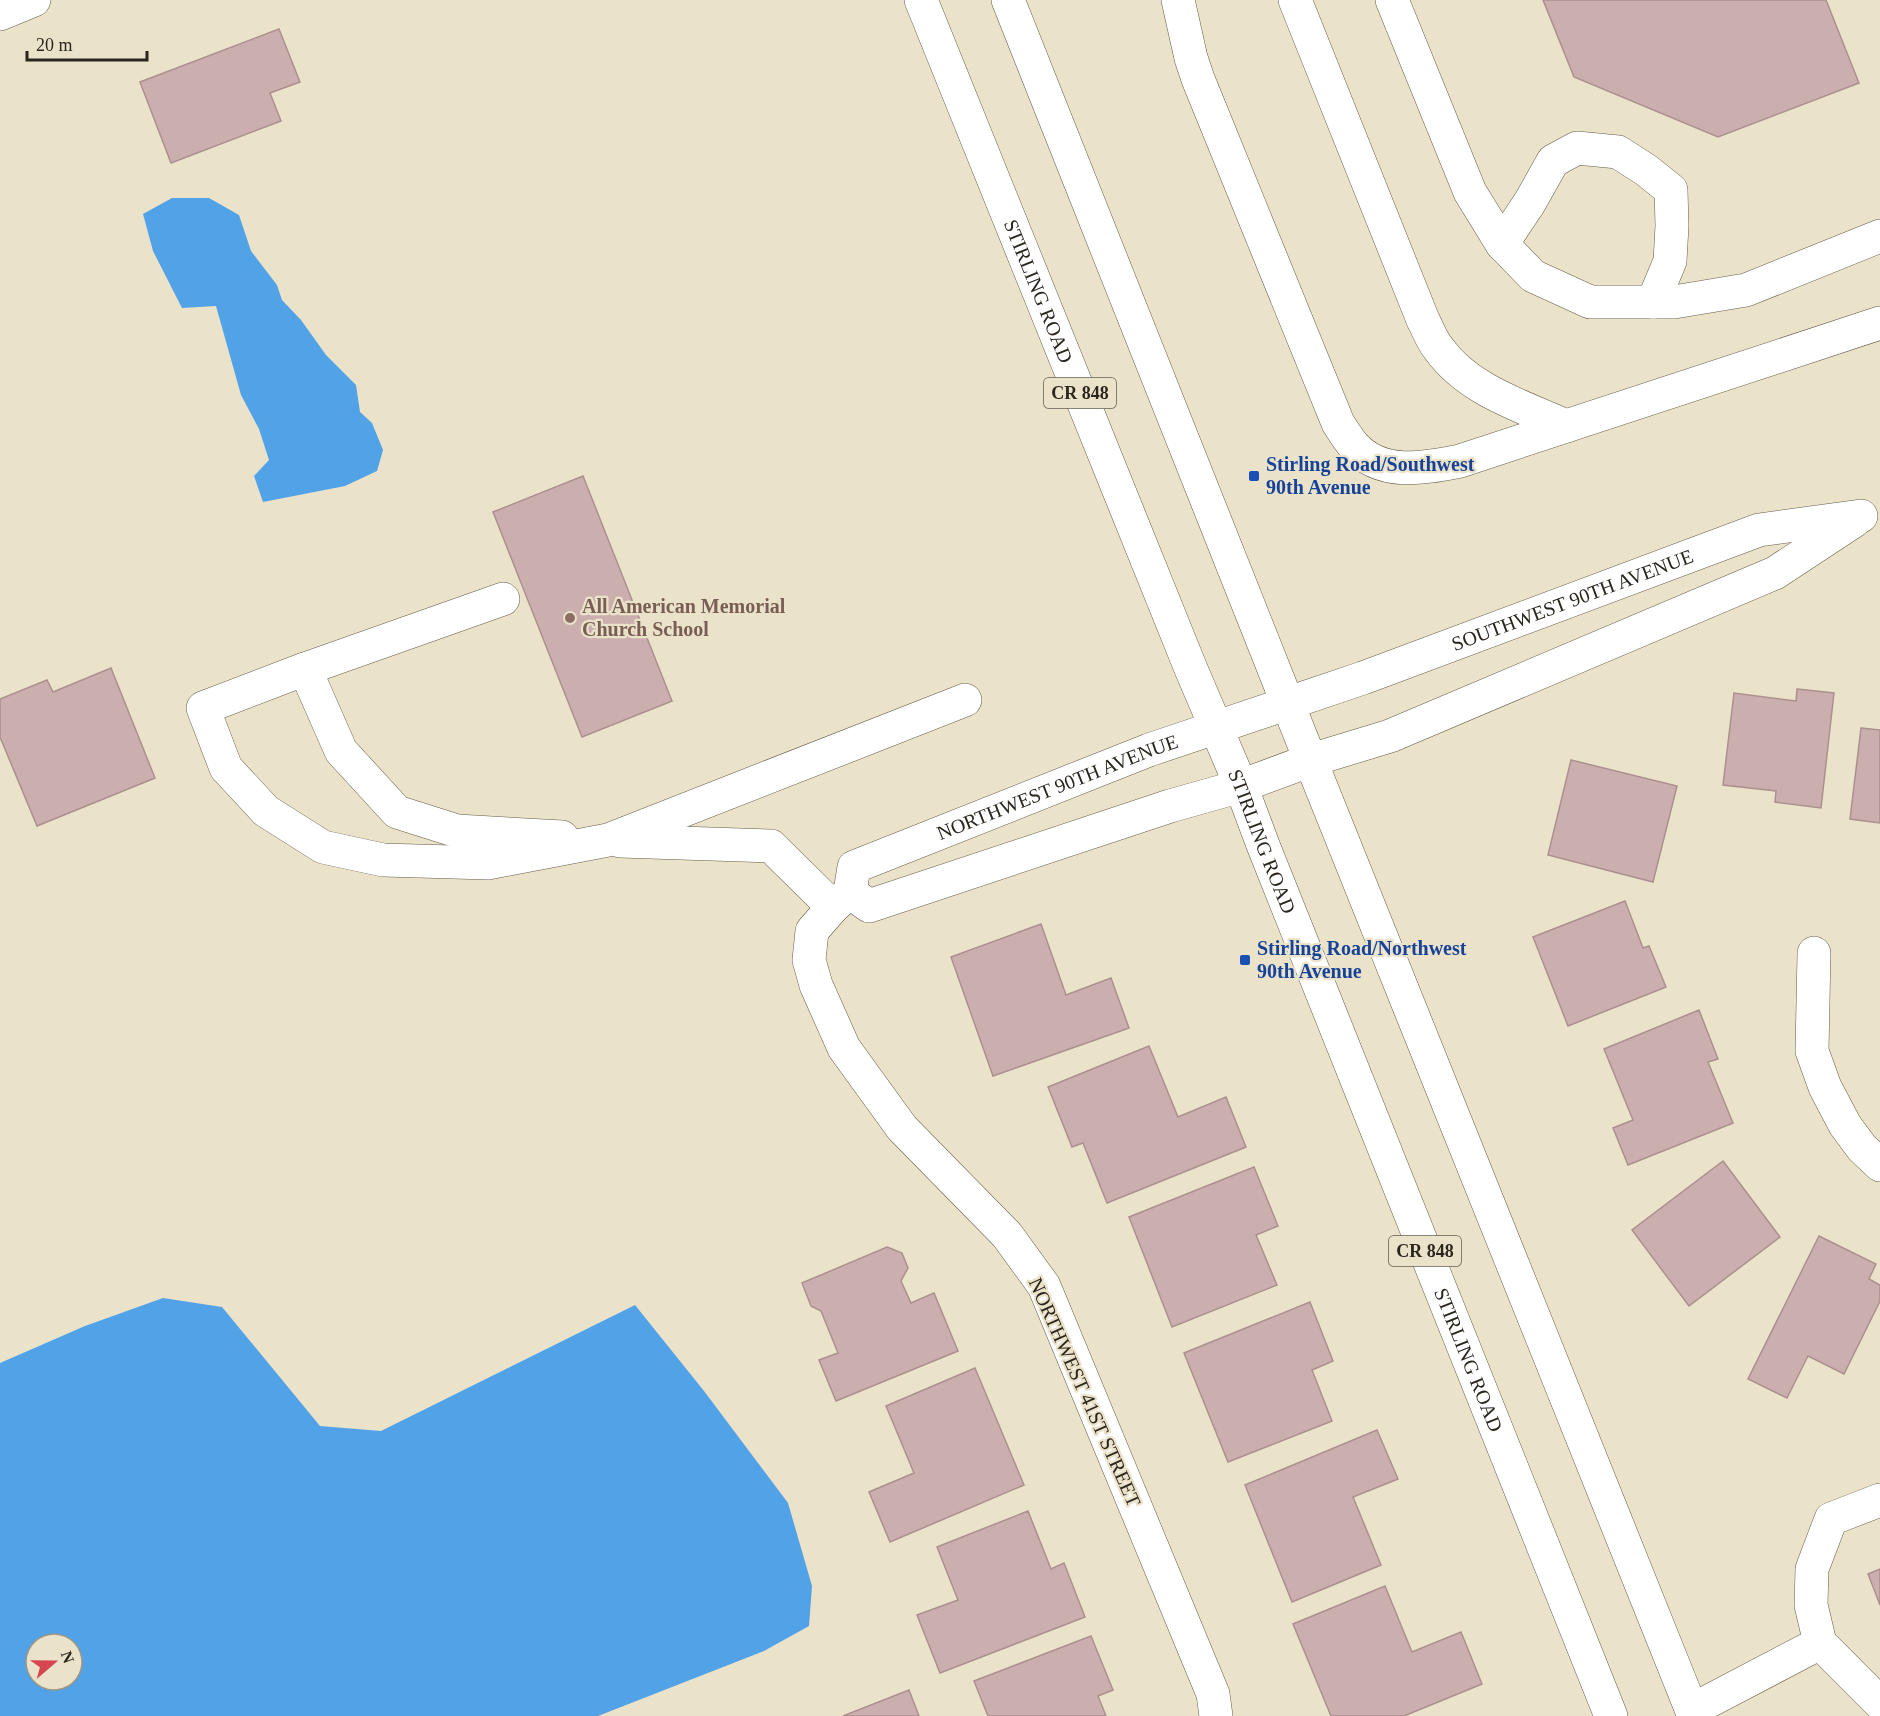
<svg xmlns="http://www.w3.org/2000/svg" width="1880" height="1716" font-family="'Times New Roman',serif">
<style>
.water{fill:#52a2e7;fill-rule:evenodd}
.building{fill:#cbafae;stroke:#ab908f;stroke-width:1.5}
.lines{fill:none;stroke-linecap:round;stroke-linejoin:round}
.minor-casing{stroke:#655d49;stroke-width:34}
.major-casing{stroke:#655d49;stroke-width:34}
.minor{stroke:#fff;stroke-width:33}
.major{stroke:#fff;stroke-width:33}
.transit-dot{fill:#1a4fb4;stroke:#ebe2ca;stroke-width:2}
.education-dot{fill:#8d6e63;stroke:#ebe2ca;stroke-width:2}
.labels{text-anchor:middle;dominant-baseline:central;stroke-width:4.5;stroke-linejoin:round;paint-order:stroke}
.shield{fill:#ebe2ca;stroke:#645e52;stroke-width:1.5}
.shield-label{font-size:18px;font-weight:bold;fill:#2a261e}
.street-label{font-size:20px;fill:#2a261e;stroke:#ebe2ca}
.transit-label{font-size:20px;font-weight:bold;fill:#164399;stroke:#ebe2ca;text-anchor:start}
.education-label{font-size:20px;font-weight:bold;fill:#785e54;stroke:#ebe2ca;text-anchor:start}
</style>
<rect width="100%" height="100%" fill="#ebe2ca"/>
<g class="water">
<path d="M 172,198 L 209,198 L 239,215 L 251,251 L 277,285 L 282,300 L 301,320 L 326,355 L 356,385 L 360,412 L 372,423 L 383,450 L 377,471 L 345,486 L 263,502 L 254,476 L 269,460 L 259,429 L 241,395 L 216,306 L 182,308 L 153,251 L 143,214 Z"/>
<path d="M 163,1298 L 222,1307 L 320,1426 L 381,1431 L 635,1305 L 704,1391 L 788,1503 L 812,1586 L 809,1626 L 764,1651 L 598,1716 L 0,1716 L 0,1363 L 85,1326 ZM 36,1644 L 72,1644 L 72,1680 L 36,1680 Z"/>
</g>
<g class="building">
<path d="M 1543,0 L 1826,0 L 1859,83 L 1718,137 L 1574,77 Z"/>
<path d="M 279,29 L 300,82 L 270,93 L 281,121 L 171,163 L 140,82 Z"/>
<path d="M 583,476 L 672,701 L 582,737 L 493,512 Z"/>
<path d="M 111,668 L 155,778 L 37,826 L 0,737 L 0,699 L 47,680 L 53,692 Z"/>
<path d="M 1797,689 L 1834,693 L 1821,808 L 1775,802 L 1776,791 L 1723,785 L 1734,693 L 1796,701 Z"/>
<path d="M 1861,728 L 1880,730 L 1880,823 L 1850,819 Z"/>
<path d="M 1571,760 L 1677,786 L 1653,882 L 1548,855 Z"/>
<path d="M 1625,901 L 1643,948 L 1649,946 L 1666,987 L 1568,1026 L 1533,937 Z"/>
<path d="M 1041,924 L 1066,995 L 1111,978 L 1129,1028 L 993,1076 L 951,957 Z"/>
<path d="M 1699,1010 L 1718,1059 L 1708,1062 L 1733,1123 L 1628,1165 L 1613,1128 L 1633,1120 L 1604,1049 Z"/>
<path d="M 1149,1046 L 1178,1117 L 1226,1097 L 1246,1147 L 1107,1203 L 1083,1143 L 1072,1147 L 1048,1087 Z"/>
<path d="M 1723,1161 L 1780,1237 L 1689,1306 L 1632,1230 Z"/>
<path d="M 1254,1167 L 1278,1226 L 1256,1235 L 1277,1285 L 1172,1327 L 1129,1217 Z"/>
<path d="M 1819,1236 L 1876,1264 L 1869,1279 L 1880,1285 L 1880,1301 L 1844,1374 L 1808,1356 L 1787,1398 L 1748,1379 Z"/>
<path d="M 887,1247 L 902,1253 L 908,1268 L 901,1281 L 911,1303 L 934,1293 L 958,1351 L 836,1401 L 819,1360 L 838,1353 L 821,1311 L 811,1306 L 802,1283 Z"/>
<path d="M 1310,1302 L 1333,1361 L 1312,1370 L 1332,1421 L 1228,1462 L 1184,1353 Z"/>
<path d="M 975,1368 L 1024,1485 L 890,1542 L 869,1492 L 914,1473 L 886,1406 Z"/>
<path d="M 1377,1430 L 1398,1479 L 1353,1497 L 1381,1565 L 1292,1602 L 1245,1485 Z"/>
<path d="M 1028,1511 L 1051,1569 L 1064,1563 L 1085,1617 L 940,1673 L 917,1615 L 958,1600 L 937,1547 Z"/>
<path d="M 1880,1569 L 1880,1605 L 1868,1574 Z"/>
<path d="M 1385,1586 L 1412,1652 L 1461,1632 L 1482,1684 L 1404,1716 L 1331,1716 L 1293,1624 Z"/>
<path d="M 1091,1636 L 1113,1690 L 1098,1696 L 1106,1716 L 988,1716 L 974,1681 Z"/>
<path d="M 909,1690 L 919,1716 L 843,1716 Z"/>
</g>
<g class="lines">
<g class="minor-casing">
<g id="minor">
<path d="M 1178,0 L 1191,58 L 1198,79 L 1338,423 C 1343,431 1348,439 1354,446 C 1382,477 1424,468 1460,461 L 1880,323"/>
<path d="M 1295,0 L 1423,320 C 1428,329 1432,341 1439,349 C 1468,390 1522,406 1566,426"/>
<path d="M 1392,0 L 1470,192 L 1502,244 L 1533,276 L 1590,302 L 1674,302 L 1746,290 L 1880,236"/>
<path d="M 0,14 L 34,0"/>
<path d="M 1502,244 L 1530,202 L 1553,161 L 1577,148 L 1618,152 L 1646,170 L 1671,190 L 1672,226 L 1670,261 L 1653,302"/>
<path d="M 503,599 L 305,669 L 203,708 L 226,768 L 266,811 L 323,847 L 383,860 L 488,863 L 608,840 L 965,700"/>
<path d="M 305,669 L 341,751 L 397,812 L 457,831 L 562,837"/>
<path d="M 620,841 L 771,846 L 833,907"/>
<path d="M 850,892 L 869,906 L 1170,806 L 1241,786 L 1311,760 L 1390,736 L 1775,573 L 1854,521"/>
<path d="M 1814,953 L 1812,1051 L 1825,1087 L 1845,1125 L 1862,1148 L 1880,1165"/>
<path d="M 1880,1500 L 1831,1519 L 1812,1569 L 1811,1605 L 1820,1643 L 1880,1703"/>
<path d="M 1692,1710 L 1820,1643"/>
<path id="s1" d="M 1216,1716 L 1213,1694 L 1044,1286 L 1007,1235 L 902,1128 L 844,1048 L 816,985 L 809,960 L 812,931 L 833,907 L 850,892 L 854,867 L 1149,750 L 1363,678 L 1759,530 L 1861,516"/>
</g>
</g>
<g class="major-casing">
<g id="major">
<path id="s2" d="M 921,0 L 1191,669 L 1241,786 L 1263,845 L 1611,1716"/>
<path d="M 1008,0 L 1287,702 L 1694,1716"/>
</g>
</g>
<use href="#minor" class="minor"/>
<use href="#major" class="major"/>
</g>
<g class="transit-dot">
<rect x="1248" y="470" width="12" height="12" rx="3"/>
<rect x="1239" y="954" width="12" height="12" rx="3"/>
</g>
<circle class="education-dot" cx="570" cy="618" r="6"/>
<g class="labels">
<g class="shield">
<rect x="1044" y="378" width="72" height="30" rx="4.5"/>
<rect x="1389" y="1236" width="72" height="30" rx="4.5"/>
</g>
<g class="shield-label">
<text x="1080" y="393">CR 848</text>
<text x="1425" y="1251">CR 848</text>
</g>
<g class="street-label">
<text stroke="none"><textPath href="#s2" startOffset="314">STIRLING ROAD</textPath></text>
<text stroke="none"><textPath href="#s1" startOffset="1746">SOUTHWEST 90TH AVENUE</textPath></text>
<text stroke="none"><textPath href="#s1" startOffset="1198">NORTHWEST 90TH AVENUE</textPath></text>
<text stroke="none"><textPath href="#s2" startOffset="908">STIRLING ROAD</textPath></text>
<text stroke="none"><textPath href="#s2" startOffset="1466">STIRLING ROAD</textPath></text>
<text transform="translate(1085 1392) rotate(66)">NORTHWEST 41ST STREET</text>
</g>
<g class="transit-label">
<text x="1266" y="464">Stirling Road/Southwest<tspan x="1266" dy="23">90th Avenue</tspan></text>
<text x="1257" y="948">Stirling Road/Northwest<tspan x="1257" dy="23">90th Avenue</tspan></text>
</g>
<g class="education-label">
<text x="582" y="606">All American Memorial<tspan x="582" dy="23">Church School</tspan></text>
</g>
</g>
<g transform="translate(54 1662) rotate(70)"><circle r="28" fill="#ebe2ca" stroke="#9e9785" stroke-width="1.5"/>
<path d="M0-4.5L10 22L0 15L-10 22Z" fill="#d64651"/>
<text y="-9" font-size="16" font-weight="bold" text-anchor="middle" fill="#2a261e">N</text>
</g>
<path d="M27 51v9h120v-9" fill="none" stroke="#2a261e" stroke-width="3"/>
<text x="36" y="51" font-size="18" fill="#2a261e" stroke="#ebe2ca" stroke-width="4.5" paint-order="stroke">20 m</text>
</svg>
